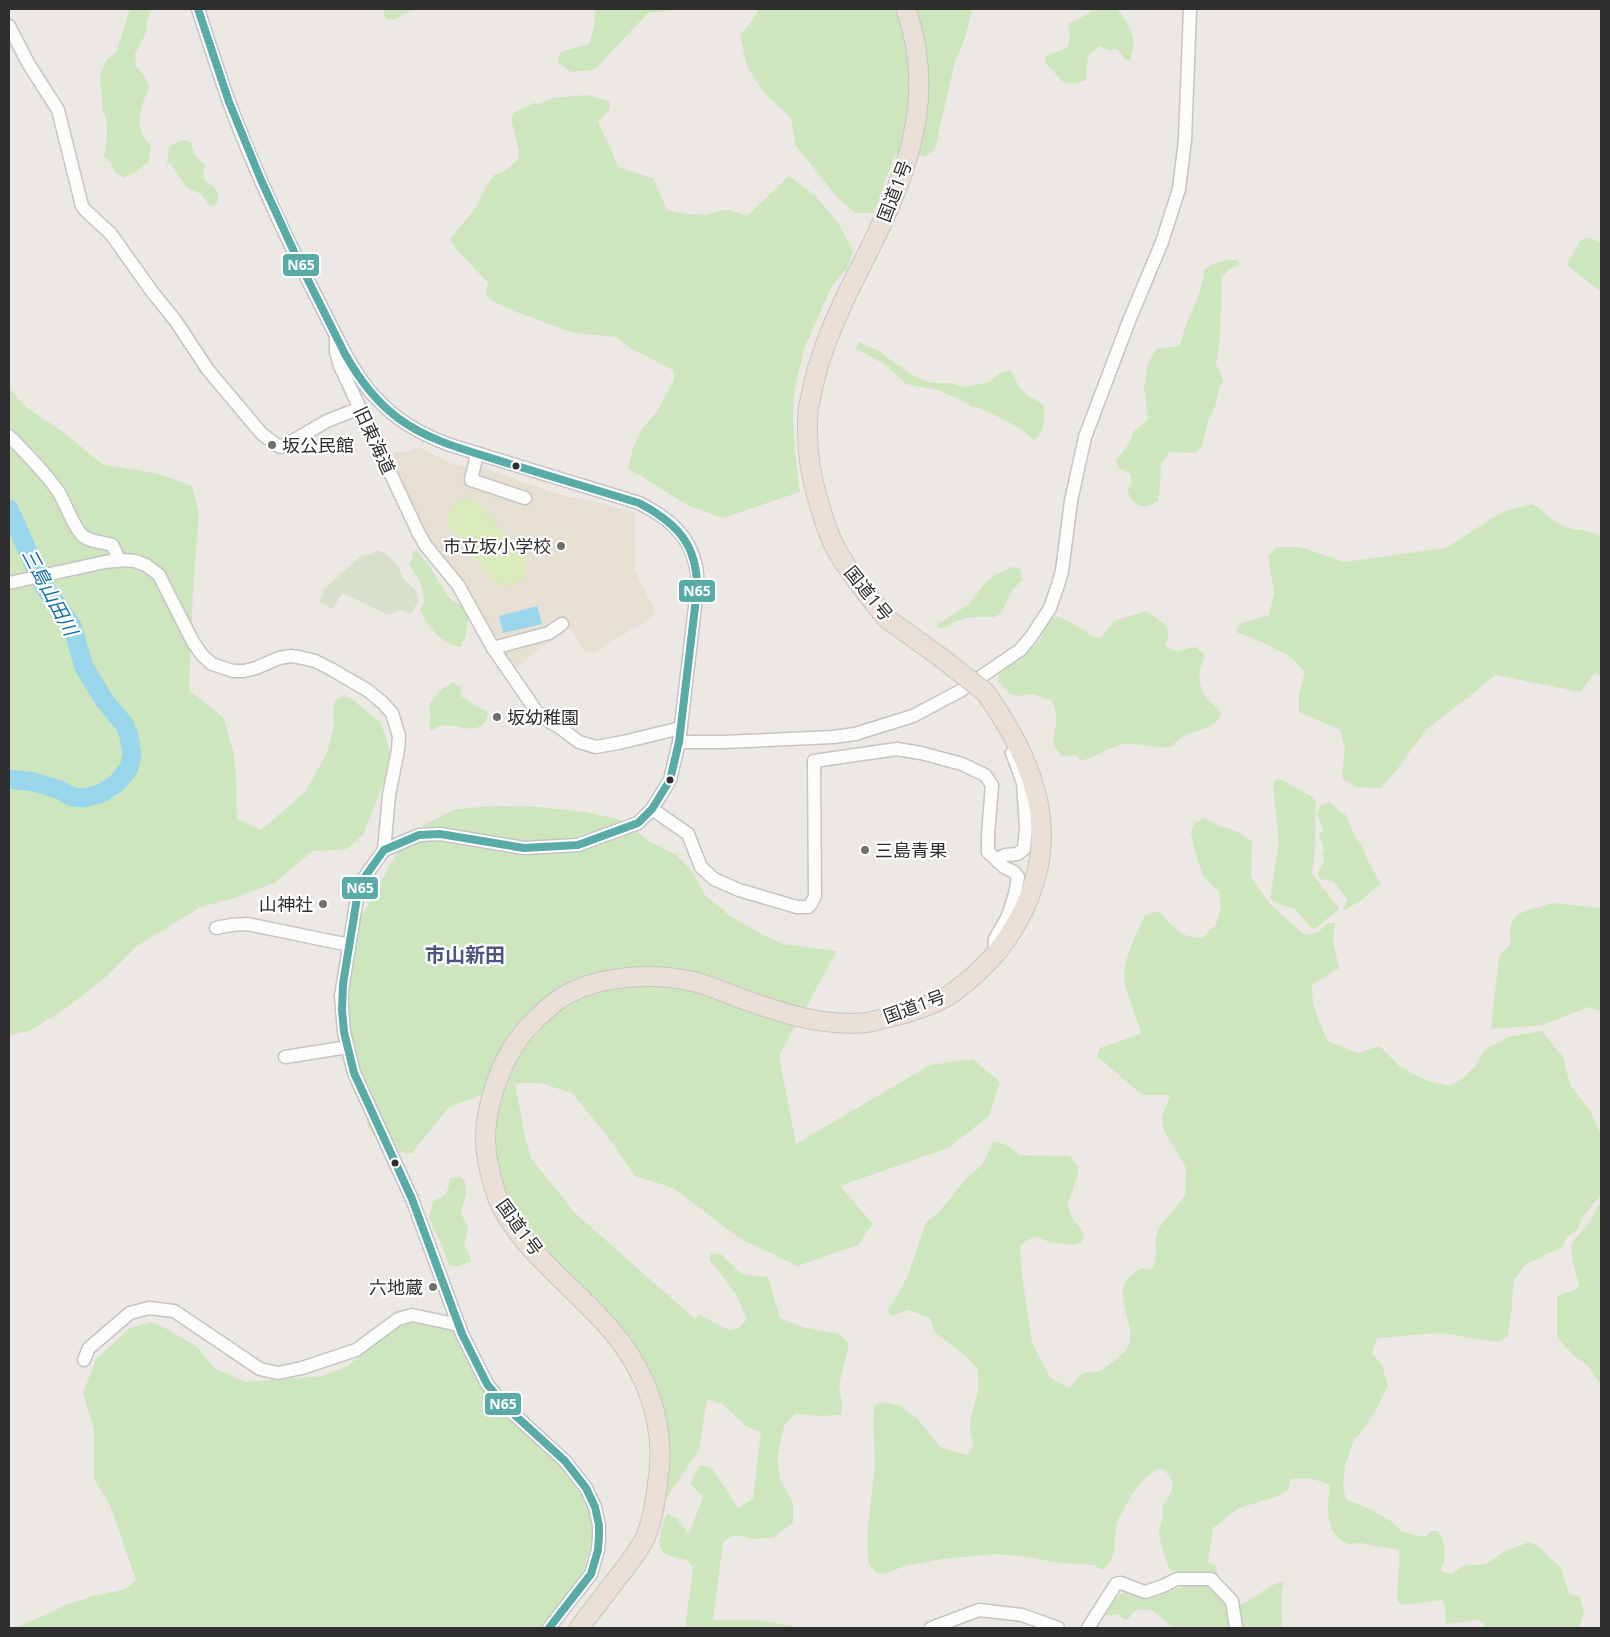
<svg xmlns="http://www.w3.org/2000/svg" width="1610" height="1637" font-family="'Open Sans','Noto Sans JP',sans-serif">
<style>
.education{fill:#e6e0d3}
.green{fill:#cee6be}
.cemetery{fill:#d8e0cc}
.pitch{fill:#d9eabb}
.water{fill:#99d6ec}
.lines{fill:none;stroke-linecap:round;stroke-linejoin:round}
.river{stroke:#99d6ec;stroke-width:19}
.minor-casing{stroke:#c5c4c5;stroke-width:15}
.highway-casing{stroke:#c6c5c4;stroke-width:21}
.minor{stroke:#fcfcfb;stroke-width:12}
.highway{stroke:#eadfd6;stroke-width:19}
.highway-bridge-casing{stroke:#c6c5c4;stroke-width:21;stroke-linecap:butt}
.highway-bridge{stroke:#eadfd6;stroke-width:19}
.bus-1-casing{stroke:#fff;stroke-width:11}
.bus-1{stroke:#59aba8;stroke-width:8}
.poi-dot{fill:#706f6e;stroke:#fff;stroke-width:2}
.bus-dot{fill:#2e2e2e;stroke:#fff;stroke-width:2}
.labels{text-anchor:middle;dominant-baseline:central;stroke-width:4.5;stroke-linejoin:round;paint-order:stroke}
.street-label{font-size:18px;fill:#2e2e2e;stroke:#fff}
.poi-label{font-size:18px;fill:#2e2e2e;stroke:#fff;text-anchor:start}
.water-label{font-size:19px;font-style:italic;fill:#0d6fa3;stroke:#fff}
.quarter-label{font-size:20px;font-weight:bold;fill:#4d5680;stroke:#fff}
.line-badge{stroke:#fff;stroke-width:2}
.badge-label{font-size:14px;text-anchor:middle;font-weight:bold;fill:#fff}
</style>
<rect width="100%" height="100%" fill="#ece8e4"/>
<path class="education" d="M 415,448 L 420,448 L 450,463 L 471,468 L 480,467 L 490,470 L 557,494 L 609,505 L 634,513 L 635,571 L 657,614 L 595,652 L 585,651 L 569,628 L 525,660 L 513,672 L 428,544 L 392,470 L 394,452 L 408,452 Z"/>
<g class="green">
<path d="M 130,9 L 152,9 L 147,20 L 146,33 L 135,54 L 136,67 L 144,75 L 149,87 C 140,110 132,126 151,146 L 148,162 L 136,172 L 124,178 L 114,172 L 112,164 L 104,157 L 107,136 L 107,122 L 103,110 L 100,75 L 107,59 L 116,53 Z"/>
<path d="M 384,9 L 413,9 C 405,13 384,31 384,9 Z"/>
<path d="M 595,9 L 681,9 L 648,13 L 594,70 L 571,72 L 558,62 L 560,52 L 589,44 L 594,26 Z"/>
<path d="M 759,9 L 972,9 C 968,28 964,44 955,61 L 935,149 L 925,157 L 895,154 L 874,213 L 855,213 L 837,197 L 796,146 L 791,118 L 763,92 L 747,66 L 740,35 L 752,21 Z"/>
<path d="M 1093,9 L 1117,9 C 1131,27 1138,37 1130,60 L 1125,59 L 1117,49 L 1108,50 L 1100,46 L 1088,56 L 1086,80 C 1058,89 1063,78 1045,63 L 1045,57 L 1068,47 L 1070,34 L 1068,24 L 1088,14 Z"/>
<path d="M 587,95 L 610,101 L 609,110 L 598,122 L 611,150 L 618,167 L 653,178 L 667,210 L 688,214 L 707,215 L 721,210 L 730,210 L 747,216 L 789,176 L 816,196 L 838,223 L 853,250 L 848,267 L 831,288 L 804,349 L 794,393 L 793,413 L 795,452 L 800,492 L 723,518 L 689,506 L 628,468 L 633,448 L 642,429 L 658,410 L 674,380 L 673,370 L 630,348 L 617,337 L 574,333 L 516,312 L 490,300 L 487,296 L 486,290 L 488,282 C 480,276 475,268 468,261 C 460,253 455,249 450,239 L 477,206 L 485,189 L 494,175 L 505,171 L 519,158 L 519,151 L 511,118 L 515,112 L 534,103 L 539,104 L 553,98 Z"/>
<path d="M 185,140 L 191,143 L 195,156 L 205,165 L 203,173 L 205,180 C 215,188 219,189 218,203 L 213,206 L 209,206 L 201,194 L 186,187 L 172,165 L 167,163 L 169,147 L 179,141 Z"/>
<path d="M 1585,238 L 1593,239 L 1601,243 L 1601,292 L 1567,265 L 1580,241 Z"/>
<path d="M 1228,260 L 1237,260 L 1240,264 L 1230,269 L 1222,277 L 1220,336 L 1216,364 L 1224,382 L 1220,385 L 1215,407 L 1209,419 L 1202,446 L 1195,453 L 1169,452 L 1161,464 L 1160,488 L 1158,502 C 1142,509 1132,507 1127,489 L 1131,483 L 1131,474 L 1118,468 L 1116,460 L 1129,444 L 1133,432 L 1148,419 L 1144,387 L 1147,366 L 1156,349 L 1179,346 C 1183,338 1184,328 1188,320 C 1196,304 1202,289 1204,271 L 1213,264 Z"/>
<path d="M 859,342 L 881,352 L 885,356 L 912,375 L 931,383 L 950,383 L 962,387 L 990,382 C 996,376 1002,369 1011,371 C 1015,380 1022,393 1030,397 C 1036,400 1039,401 1044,406 C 1044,419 1046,432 1034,440 L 1022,430 L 1003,419 L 977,407 L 972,407 L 965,402 L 938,390 L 906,384 L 884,363 L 876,360 L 863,352 L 858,350 L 856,348 Z"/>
<path d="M 9,388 L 27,408 L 66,434 L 102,464 L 159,474 L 192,486 L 199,513 L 193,588 L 189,690 L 223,717 L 233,750 L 236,775 L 237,819 L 261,830 L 305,792 L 327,753 L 334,726 L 333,710 L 335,701 L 342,696 L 350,698 L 381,723 L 390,750 L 384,782 L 363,835 L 346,849 L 313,851 L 274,883 L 234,898 L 201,907 L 137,946 L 107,976 L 65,1009 L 29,1031 L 9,1035 Z"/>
<path d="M 1532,504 C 1542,510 1551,519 1561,525 C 1574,532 1589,528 1601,537 L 1601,675 L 1595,673 L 1580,692 L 1496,675 L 1426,730 L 1398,768 L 1381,788 L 1356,787 L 1342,779 L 1345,748 L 1340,730 L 1299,712 L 1299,694 L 1305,672 L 1291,657 L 1262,642 L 1236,632 L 1240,624 L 1269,615 L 1274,593 L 1268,556 L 1277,547 L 1300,547 L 1344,562 L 1446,548 L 1502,512 Z"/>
<path d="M 413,551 L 417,551 L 428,564 L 449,598 L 469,611 L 466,635 L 461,647 C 441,645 429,627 420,610 L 425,602 L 421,584 L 409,564 L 413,557 Z"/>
<path d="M 1013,567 L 1020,568 L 1023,580 L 1013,589 L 1001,613 L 995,617 L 970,617 L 954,622 L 944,628 L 938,628 L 937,625 L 969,604 L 985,583 L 995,575 Z"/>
<path d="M 1146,611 C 1163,623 1174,625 1165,646 L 1176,651 L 1196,647 L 1205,656 C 1198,669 1197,685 1206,697 C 1211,704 1217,706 1221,714 C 1215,729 1201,729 1188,734 C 1180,737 1175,744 1168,748 C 1156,747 1134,743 1124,744 C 1108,747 1095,758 1080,761 L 1077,755 L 1062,756 L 1053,745 C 1055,729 1059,716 1052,701 L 1033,694 L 1020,696 L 1010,694 L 998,681 L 999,674 L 1009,665 L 1039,642 L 1047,623 L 1055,616 C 1072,620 1084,633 1100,639 L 1114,621 Z"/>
<path d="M 453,682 L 460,687 L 462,697 L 487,712 L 488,715 C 480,740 458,722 441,726 C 437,726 434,730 431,731 L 429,729 L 431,716 L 429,704 L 442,689 Z"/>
<path d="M 1280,779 L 1311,796 L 1316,802 L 1315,851 L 1312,873 L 1339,909 L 1316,928 L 1312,929 L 1295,909 L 1278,904 L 1270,899 L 1279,842 L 1273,787 L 1275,781 Z"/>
<path d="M 1329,802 C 1335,805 1339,813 1345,814 L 1355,837 L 1362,845 L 1368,861 L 1381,884 L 1371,891 L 1363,899 L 1345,910 L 1343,909 L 1348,900 L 1333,881 L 1320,879 L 1318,873 L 1324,861 L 1322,854 L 1324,849 L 1319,836 L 1323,830 L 1317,814 L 1320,806 Z"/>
<path d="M 497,806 L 538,807 L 586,812 L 621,820 L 650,842 L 675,854 L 692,871 L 705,895 L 730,916 L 761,934 L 783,944 L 837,951 L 779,1056 L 796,1144 L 930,1065 L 973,1059 L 1000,1082 L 989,1116 L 948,1148 L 840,1186 L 873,1224 L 858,1245 L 797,1266 L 739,1238 L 673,1188 L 635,1176 L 605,1133 L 572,1093 L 540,1083 L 515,1083 L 525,1137 L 531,1158 L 575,1213 L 696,1320 L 698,1314 L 729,1330 L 739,1328 L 747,1319 L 736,1294 L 710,1260 L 711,1253 L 722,1255 L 742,1274 L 768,1277 L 780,1318 L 802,1327 L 840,1334 L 849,1344 L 839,1385 L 842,1404 L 841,1415 L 821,1416 L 795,1414 L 784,1426 L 777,1459 L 780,1479 L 793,1503 L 793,1523 L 774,1537 L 755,1539 L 734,1535 L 723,1542 L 713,1620 L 756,1620 L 794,1626 L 795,1628 L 685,1628 L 693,1568 L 687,1560 C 671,1557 657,1556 660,1537 C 661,1528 663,1522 667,1513 L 677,1519 L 689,1534 L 703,1497 L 690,1483 L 700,1465 L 712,1468 L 738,1508 L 753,1499 L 761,1432 L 747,1427 L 722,1404 L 709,1400 L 707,1399 L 699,1450 L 664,1502 L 648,1379 L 513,1224 L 487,1159 L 492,1094 L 514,1083 L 449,1107 L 412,1153 L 384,1152 L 368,1127 L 347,1021 L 345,980 L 350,937 L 399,849 L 424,825 L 456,809 Z"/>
<path d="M 1204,818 L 1217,825 L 1236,831 L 1252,841 L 1251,877 L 1270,904 L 1301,932 L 1306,935 L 1318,932 L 1328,923 L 1335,923 L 1333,942 L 1339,968 L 1312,985 C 1311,1005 1319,1023 1328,1041 L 1357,1053 L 1380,1046 L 1399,1066 L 1425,1080 L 1450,1086 L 1464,1077 L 1476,1065 L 1484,1050 L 1511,1036 L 1542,1031 L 1563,1057 L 1570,1085 L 1590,1110 L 1601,1135 L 1601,1194 L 1584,1216 L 1577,1230 L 1567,1237 L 1562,1247 L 1525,1265 L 1513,1282 L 1512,1307 L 1508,1336 L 1499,1342 L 1440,1333 L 1377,1338 L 1372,1353 L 1382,1365 L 1388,1386 L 1378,1406 L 1363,1430 L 1354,1440 L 1345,1465 L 1343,1488 L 1346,1499 L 1368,1508 L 1391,1521 L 1402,1532 L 1425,1537 L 1432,1531 L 1438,1531 C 1445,1541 1448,1558 1441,1567 L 1442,1572 L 1452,1574 L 1463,1566 L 1486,1564 L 1503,1552 L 1529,1542 L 1538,1546 L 1561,1568 L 1569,1594 L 1580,1597 L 1584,1612 L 1579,1628 L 1484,1628 L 1484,1623 L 1479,1620 L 1446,1624 L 1445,1606 L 1441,1600 L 1402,1605 L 1397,1600 C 1397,1583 1401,1567 1399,1550 C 1386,1548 1374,1545 1361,1543 C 1356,1543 1350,1545 1346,1543 C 1323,1532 1328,1504 1330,1484 L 1308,1478 L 1290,1479 L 1288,1490 L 1279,1496 L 1239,1508 L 1213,1528 L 1208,1562 L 1216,1566 L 1217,1576 L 1186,1575 L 1169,1569 L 1161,1544 L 1159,1532 L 1163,1515 L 1163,1505 L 1171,1493 L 1173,1483 L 1168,1474 L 1160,1468 C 1142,1477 1134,1491 1124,1509 C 1122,1513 1118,1518 1117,1523 C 1113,1539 1119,1559 1102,1570 L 1094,1565 L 1061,1563 L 1021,1556 L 994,1554 L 942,1559 L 902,1567 L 885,1574 L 875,1572 L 868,1562 L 867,1534 L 875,1466 L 873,1417 L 875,1405 L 883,1402 L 898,1405 L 917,1418 L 941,1448 L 968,1455 L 974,1445 C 964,1423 975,1411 978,1390 C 978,1383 978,1376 978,1370 L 966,1356 L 935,1333 L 930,1318 L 908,1310 L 892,1316 L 888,1310 L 897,1296 L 908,1275 L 926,1222 L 938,1213 L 967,1178 L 983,1164 L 993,1142 L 1005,1144 L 1020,1155 L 1070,1156 L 1078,1167 L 1078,1175 L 1067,1205 L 1074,1221 L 1081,1228 L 1084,1237 L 1081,1243 L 1072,1245 L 1050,1242 L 1036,1237 L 1025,1241 L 1020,1247 L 1022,1276 L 1032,1343 L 1050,1377 L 1068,1388 C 1075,1385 1075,1379 1081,1375 C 1086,1371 1090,1372 1095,1372 C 1103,1371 1121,1356 1126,1350 C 1140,1330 1115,1301 1125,1283 C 1129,1276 1136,1272 1142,1268 L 1150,1270 L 1154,1266 L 1156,1255 L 1155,1243 L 1158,1229 L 1185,1195 L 1186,1168 L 1164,1131 L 1162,1117 L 1170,1095 L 1142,1095 L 1097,1056 L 1100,1048 L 1140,1034 L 1140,1029 C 1135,1014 1129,999 1125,985 C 1121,961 1136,936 1145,915 L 1159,911 C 1174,928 1178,937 1202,938 L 1216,924 L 1221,908 L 1219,892 L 1203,876 L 1194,849 L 1191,833 L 1194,824 Z"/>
<path d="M 1552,903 L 1601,908 L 1601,1011 L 1589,1007 L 1542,1025 L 1491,1029 L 1499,956 L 1511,944 C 1505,909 1526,912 1552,903 Z"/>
<path d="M 460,1176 L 465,1182 L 466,1193 L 461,1213 L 468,1228 L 464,1246 L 471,1258 L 471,1262 L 457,1266 L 449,1265 L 442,1245 L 429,1218 L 433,1201 C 446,1196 449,1191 450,1178 Z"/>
<path d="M 1601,1202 L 1601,1385 L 1588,1366 L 1574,1356 L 1557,1337 L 1557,1296 L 1575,1290 L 1579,1285 L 1573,1263 L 1571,1247 L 1574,1240 L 1586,1227 Z"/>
<path d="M 398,1319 L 431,1324 L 462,1334 L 497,1396 L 539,1437 L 587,1499 L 594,1537 L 578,1588 L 549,1628 L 16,1628 L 66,1605 L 93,1596 L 126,1589 L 136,1580 L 110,1505 L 94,1479 L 94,1430 L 83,1393 L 96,1359 L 130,1328 L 151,1322 L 167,1329 L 197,1347 L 214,1368 L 245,1382 L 323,1376 L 348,1366 Z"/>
<path d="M 1284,1581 L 1281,1594 L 1282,1628 L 1174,1628 L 1153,1611 L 1141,1609 L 1135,1611 L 1126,1621 L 1118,1614 L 1111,1616 L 1105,1614 L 1116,1597 L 1126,1592 L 1144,1597 L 1165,1593 L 1186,1585 L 1207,1583 C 1213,1589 1220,1599 1227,1602 C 1242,1610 1252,1598 1263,1591 C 1269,1586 1277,1583 1284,1581 Z"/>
</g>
<path class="cemetery" d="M 377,550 C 385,551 395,561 399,568 C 401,571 401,576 404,579 C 408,584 415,587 417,594 C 419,601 415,608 411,613 L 399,610 L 390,615 L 386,614 L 343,593 L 332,609 L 319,602 L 324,592 L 323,590 L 362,555 L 371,554 Z"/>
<path class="pitch" d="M 463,499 L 471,500 L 481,506 L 523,556 C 531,577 517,591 496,583 L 451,529 L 449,525 L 448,517 L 450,510 L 458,501 Z"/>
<path class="water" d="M 537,606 L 542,624 L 503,633 L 499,616 Z"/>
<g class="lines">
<path class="river" d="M 9,509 L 43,585 L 72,626 L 84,667 L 104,700 L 124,724 L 129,736 L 132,754 L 129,768 L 117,783 L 102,793 L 85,798 L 72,797 L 60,790 L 34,782 L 9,779"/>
<g class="minor-casing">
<g id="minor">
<path d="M 198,9 C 208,40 218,71 229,102 C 255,172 287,240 321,306 C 336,335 353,374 375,397 C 396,420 419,433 447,444 L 639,503 C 667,517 689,534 696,566 C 698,574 697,583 697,590 L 679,742 L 670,780 L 652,809 L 638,823 L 578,845 L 524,848 L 440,834 L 419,835 L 384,850"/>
<path d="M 9,26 L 28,63 L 58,110 L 82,206 L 85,210 L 111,234 L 153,293 L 175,320 L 208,370 L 262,434 L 278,446 L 282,447 L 327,421 L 360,408"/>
<path d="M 336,339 L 336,352 L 340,366 L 419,534 L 426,546 L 458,585 L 493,648 L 539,715 L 559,727 L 579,742 L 596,747 L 623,742 L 681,728"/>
<path d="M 9,436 C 26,453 44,471 58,491 C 66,504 73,526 82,535 C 89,542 103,542 112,545 L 116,552 L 118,561"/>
<path d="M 477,454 L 471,480 L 525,498"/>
<path d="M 9,583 L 105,562 L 123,560 L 135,561 L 146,565 L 159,575 L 193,642 L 202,655 L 212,664 L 233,671 L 244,671 L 256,668 L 279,658 L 291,656 L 303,658 L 315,661 L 331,669 L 367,690 L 382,702 L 392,713 L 399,736 L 398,750 L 389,795 L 384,850 L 364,878 L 357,898 L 341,996 L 344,1032 L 354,1073 L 412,1199 L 462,1334 L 487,1384 L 505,1406 L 565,1461 L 586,1488 L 595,1507 L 599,1525 L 599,1536 L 598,1550 L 591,1574 L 549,1628"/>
<path d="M 493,648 L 549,633 L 562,624"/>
<path d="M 679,742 L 723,742 L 833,737 L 855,734 L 913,716 L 960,691 L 1020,650 L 1031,637 L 1050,608 L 1058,585 L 1062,571 L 1071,501 L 1085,437 L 1129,321 L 1162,242 L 1179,189 L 1185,140 L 1190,9"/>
<path d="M 652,809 L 688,834 L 701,867 L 714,879 L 739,890 L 797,907 L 808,907 L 811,904 L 815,896 L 814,761 L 897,749 L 921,753 L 962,764 L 985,775 L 992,785 L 988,835 L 988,852 C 993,856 1001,865 1004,867 C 1012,872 1013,869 1018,877 L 1015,894 L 1008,916 L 995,939 L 994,951"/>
<path d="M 997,859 L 1005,855 L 1017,854 L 1024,849 L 1026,827 L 1023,783 L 1012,753"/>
<path d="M 216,928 L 231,925 L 247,924 L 349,945"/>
<path d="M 285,1057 L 348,1047"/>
<path d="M 84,1360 L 89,1348 L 130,1313 L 149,1308 L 174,1311 L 260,1369 L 278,1373 L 302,1368 L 356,1350 L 398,1319 L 412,1315 L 459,1325"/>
<path d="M 931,1628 L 979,1610 L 1022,1615 L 1058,1628"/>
<path d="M 1088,1628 L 1116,1584 L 1121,1583 L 1145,1592 L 1163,1586 L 1177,1579 L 1211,1579 L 1232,1601 L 1236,1628"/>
</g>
</g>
<g class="highway-casing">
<g id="highway">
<path d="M 887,619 C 871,599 853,578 840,556 C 830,540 824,521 819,503 C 810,475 806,443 808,413 C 808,406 811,398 812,391 C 819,356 833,324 848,292 C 894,200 943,114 906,9"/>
<path d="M 579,1628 C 591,1612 603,1597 615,1581 C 626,1567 638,1553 645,1538 C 654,1518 656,1494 659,1472 C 665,1415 642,1364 605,1323 C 570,1284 519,1247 498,1199 C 493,1187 491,1175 488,1163 C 484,1143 485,1123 490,1104 C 498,1071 511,1043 535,1020 C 542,1013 550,1006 558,1000 C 594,975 654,972 695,982 C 709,985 723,992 737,997 C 776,1011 818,1026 861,1023 C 870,1023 880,1019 890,1017 C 907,1013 930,1006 946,997 C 952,994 958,988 964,984 C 1016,943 1051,875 1039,807 C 1030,762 1011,730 986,693"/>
</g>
</g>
<use href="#minor" class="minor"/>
<use href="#highway" class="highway"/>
<g class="highway-bridge-casing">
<path id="highway-bridge" d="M 887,619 L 939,656 L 986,693"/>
</g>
<use href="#highway-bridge" class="highway-bridge"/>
<g class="bus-1-casing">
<path id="bus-1" d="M 198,9 L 229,102 L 261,180 L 296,256 L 345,354 C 359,379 375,401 398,418 C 430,442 470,451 507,463 C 551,476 595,490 639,503 C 677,523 698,545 697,590 L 679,742 L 670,780 L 652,809 L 638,823 L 578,845 L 524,848 L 440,834 L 419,835 L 384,850 L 364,878 L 357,898 L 343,984 L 342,1010 L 344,1032 L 354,1073 L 412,1199 L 462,1334 L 487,1384 L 505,1406 L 565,1461 L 586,1488 L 595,1507 L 599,1525 L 599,1536 L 598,1550 L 591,1574 L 549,1628"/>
</g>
<use href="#bus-1" class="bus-1"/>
</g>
<g class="poi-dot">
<circle cx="272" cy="445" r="5"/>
<circle cx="561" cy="546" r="5"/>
<circle cx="497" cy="717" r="5"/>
<circle cx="865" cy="850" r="5"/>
<circle cx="323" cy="904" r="5"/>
<circle cx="433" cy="1287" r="5"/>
</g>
<g class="bus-dot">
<circle cx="516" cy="466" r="4.5"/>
<circle cx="670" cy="780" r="4.5"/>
<circle cx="395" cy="1163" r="4.5"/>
</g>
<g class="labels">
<g class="street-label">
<text transform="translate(894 191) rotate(-69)">国道1号</text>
<text transform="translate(375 440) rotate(65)">旧東海道</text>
<text transform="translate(869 593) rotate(51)">国道1号</text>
<text transform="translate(914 1006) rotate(-20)">国道1号</text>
<text transform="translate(520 1227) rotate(54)">国道1号</text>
</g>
<g class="poi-label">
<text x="282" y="445">坂公民館</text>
<text x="551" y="546" text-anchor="end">市立坂小学校</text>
<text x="507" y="717">坂幼稚園</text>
<text x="875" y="850">三島青果</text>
<text x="313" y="904" text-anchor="end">山神社</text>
<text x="423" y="1287" text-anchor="end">六地蔵</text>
</g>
<g class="water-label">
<text transform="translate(50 592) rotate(62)">三島山田川</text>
</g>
<g class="quarter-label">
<text x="465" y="954">市山新田</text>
</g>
</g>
<g class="line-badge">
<rect x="282" y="253" width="38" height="24" rx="5" fill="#59aba8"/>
<rect x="678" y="579" width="38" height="24" rx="5" fill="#59aba8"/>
<rect x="341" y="876" width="38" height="24" rx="5" fill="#59aba8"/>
<rect x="484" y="1392" width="38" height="24" rx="5" fill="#59aba8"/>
</g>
<g class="badge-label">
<text x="301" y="270">N65</text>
<text x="697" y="596">N65</text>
<text x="360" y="893">N65</text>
<text x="503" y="1409">N65</text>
</g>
<rect width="1610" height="1637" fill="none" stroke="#2e2e2e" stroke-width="20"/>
</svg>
